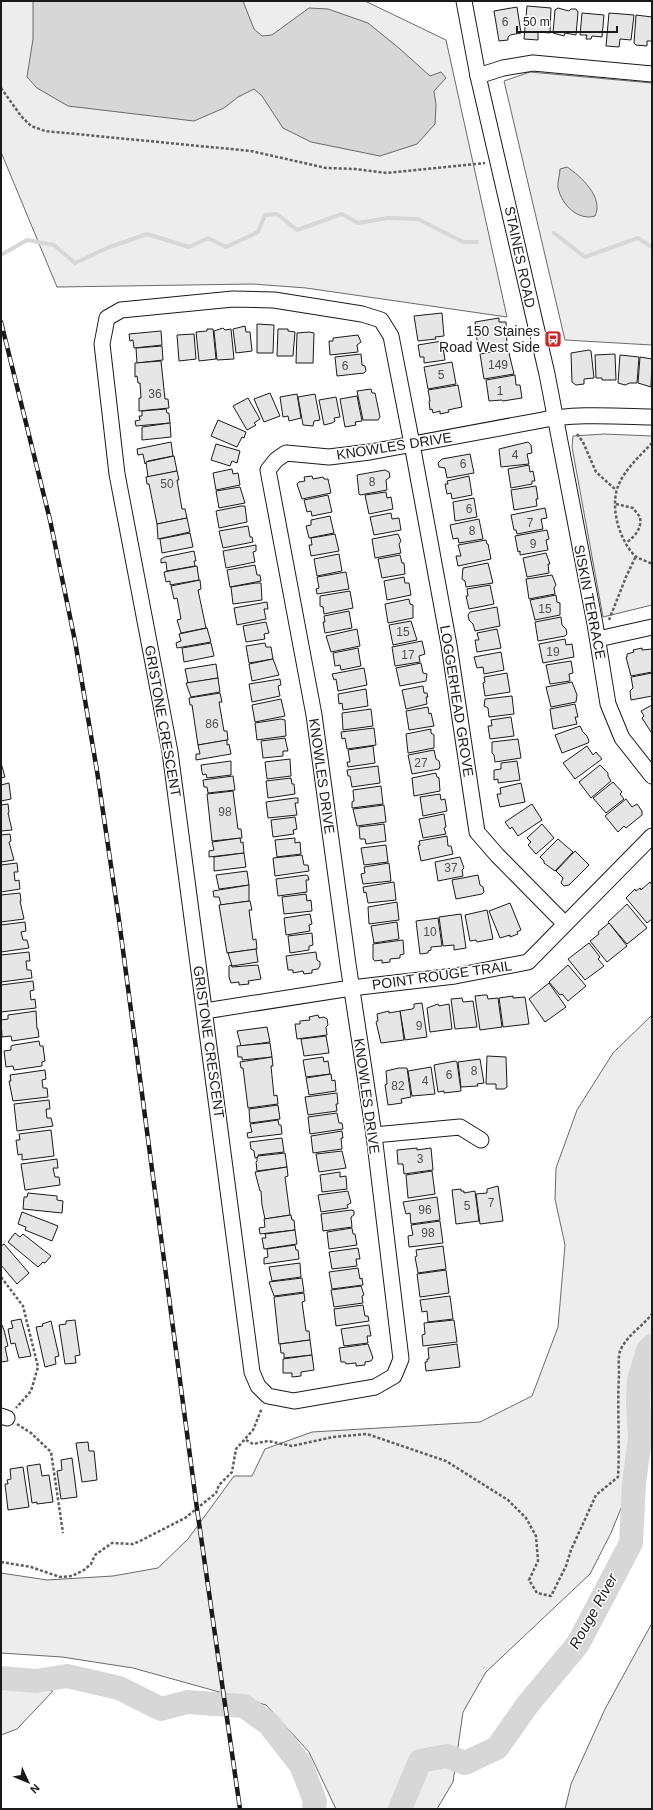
<svg xmlns="http://www.w3.org/2000/svg" width="653" height="1810" font-family="Arial,sans-serif">
<style>
.built{fill:#ededed;stroke:#6a6a6a}
.water{fill:#d7d7d7;stroke:#6a6a6a}
.lines{fill:none;stroke-linecap:round;stroke-linejoin:round}
.stream{stroke:#d7d7d7;stroke-width:4}
.river{stroke:#d7d7d7;stroke-width:24}
.building{fill:#e6e6e6;stroke:#1a1a1a}
.minor-casing{stroke:#1a1a1a;stroke-width:17}
.path{stroke:#5f5f5f;stroke-width:2.5;stroke-dasharray:3 2;stroke-linecap:butt}
.minor{stroke:#fff;stroke-width:15}
.rail-casing{stroke:#1a1a1a;stroke-width:4.5}
.rail{stroke:#fff;stroke-width:3;stroke-dasharray:9;stroke-linecap:butt}
.labels{text-anchor:middle;dominant-baseline:central;stroke-width:3;stroke-linejoin:round;paint-order:stroke}
.number-label{font-size:12px;fill:#4d4d4d}
.street-label{font-size:14px;fill:#1a1a1a;stroke:#fff}
.poi-label{font-size:14px;fill:#1a1a1a;stroke:#fff;text-anchor:end}
.water-label{font-size:15px;font-style:italic;fill:#1a1a1a;stroke:#fff}
</style>
<rect width="100%" height="100%" fill="#fff"/>
<g class="built">
<path d="M 1,1 L 365,1 L 446,40 L 507,317 L 306,288 L 253,284 L 57,287 L 1,152 Z"/>
<path d="M 530,72 L 652,83 L 652,345 L 565,340 L 504,81 Z"/>
<path d="M 604,434 L 652,436 L 652,605 L 603,617 L 572,447 L 573,436 Z"/>
<path d="M 652,1015 L 652,1432 L 611,1533 L 590,1574 L 486,1672 L 463,1712 L 453,1782 L 437,1809 L 336,1809 L 309,1752 L 266,1705 L 133,1668 L 62,1657 L 1,1653 L 1,1573 L 47,1580 L 113,1576 L 158,1568 L 188,1539 L 234,1476 L 252,1476 L 265,1449 L 312,1432 L 480,1422 L 532,1396 L 558,1327 L 565,1245 L 555,1199 L 556,1168 L 577,1110 L 613,1053 Z"/>
<path d="M 652,1623 L 652,1809 L 565,1809 L 571,1784 L 605,1709 Z"/>
<path d="M 1,1681 L 53,1691 L 17,1729 L 1,1735 Z"/>
</g>
<g class="water">
<path d="M 33,1 L 243,1 L 254,29 L 262,36 L 272,35 L 309,8 L 328,9 L 368,23 L 400,49 L 430,76 L 441,72 L 446,78 L 434,91 L 436,105 L 435,124 L 417,144 L 380,156 L 311,142 L 283,128 L 262,96 L 254,89 L 238,97 L 224,108 L 194,121 L 68,106 L 37,88 L 27,77 L 33,39 Z"/>
<path d="M 567,167 C 581,176 604,198 595,216 C 578,221 562,205 558,188 C 557,183 560,175 560,169 Z"/>
</g>
<g class="lines">
<g class="stream">
<path d="M 554,233 L 585,257 L 638,238 L 652,247"/>
<path d="M 1,255 L 27,240 L 54,245 L 75,263 L 107,248 L 147,234 L 189,247 L 208,238 L 226,247 L 258,232 L 265,215 L 277,214 L 297,230 L 342,214 L 358,223 L 388,218 L 418,219 L 463,242 L 477,242"/>
</g>
<g class="river">
<path d="M 1,1678 L 36,1681 L 67,1676 L 119,1688 L 161,1709 L 187,1702 L 244,1706 L 269,1724 L 301,1765 L 315,1801 L 314,1809"/>
<path d="M 400,1809 L 420,1761 L 447,1756 L 465,1763 L 497,1748 L 528,1704 L 578,1644 L 631,1543 L 634,1484 L 640,1438 L 638,1401 L 639,1380 L 648,1350 L 652,1346"/>
</g>
</g>
<g class="building">
<path d="M 527,6 L 551,8 L 550,33 L 538,32 L 538,40 L 524,39 Z"/>
<path d="M 517,7 L 521,33 L 510,35 L 508,37 L 508,40 L 499,41 L 494,11 Z"/>
<path d="M 558,8 L 569,11 L 571,9 L 576,9 L 578,12 L 576,35 L 565,33 L 564,36 L 553,33 L 555,10 Z"/>
<path d="M 582,13 L 604,15 L 602,37 L 592,36 L 591,39 L 586,39 L 587,35 L 580,35 Z"/>
<path d="M 609,13 L 634,15 L 631,40 L 620,39 L 619,47 L 606,46 Z"/>
<path d="M 636,15 L 652,17 L 652,41 L 647,41 L 647,46 L 636,45 L 634,43 Z"/>
<path d="M 442,313 L 444,336 L 435,337 L 436,339 L 418,341 L 414,316 Z"/>
<path d="M 499,318 L 499,322 L 506,322 L 507,346 L 478,349 L 475,322 Z"/>
<path d="M 257,324 L 274,325 L 273,353 L 257,353 Z"/>
<path d="M 245,326 L 246,332 L 250,332 L 252,351 L 236,353 L 233,329 Z"/>
<path d="M 223,328 L 225,330 L 231,329 L 234,359 L 217,360 L 214,331 Z"/>
<path d="M 207,329 L 213,329 L 216,359 L 199,361 L 196,332 L 207,331 Z"/>
<path d="M 278,329 L 288,329 L 288,331 L 295,332 L 293,356 L 277,356 Z"/>
<path d="M 161,331 L 162,345 L 134,348 L 133,340 L 130,341 L 129,334 Z"/>
<path d="M 309,332 L 314,333 L 313,363 L 296,363 L 297,333 Z"/>
<path d="M 194,334 L 196,359 L 179,361 L 177,335 Z"/>
<path d="M 358,335 L 361,342 L 357,345 L 358,352 L 330,355 L 329,341 L 333,341 L 333,338 Z"/>
<path d="M 442,341 L 445,360 L 424,363 L 424,357 L 420,357 L 418,345 Z"/>
<path d="M 162,346 L 163,360 L 137,363 L 136,348 Z"/>
<path d="M 508,349 L 514,374 L 484,379 L 480,354 Z"/>
<path d="M 589,350 L 591,351 L 594,378 L 584,379 L 584,384 L 576,385 L 572,382 L 571,353 Z"/>
<path d="M 361,354 L 362,365 L 365,366 L 366,371 L 364,373 L 337,376 L 335,357 Z"/>
<path d="M 615,354 L 616,380 L 602,380 L 602,378 L 596,378 L 595,355 Z"/>
<path d="M 620,355 L 639,357 L 637,383 L 630,383 L 625,385 L 618,383 Z"/>
<path d="M 640,357 L 652,359 L 651,387 L 638,383 Z"/>
<path d="M 161,361 L 165,399 L 168,399 L 169,408 L 139,411 L 139,398 L 141,398 L 140,383 L 138,383 L 137,376 L 135,377 L 135,363 Z"/>
<path d="M 452,362 L 456,384 L 428,389 L 424,367 Z"/>
<path d="M 515,375 L 516,385 L 520,385 L 522,398 L 503,401 L 502,400 L 489,401 L 486,380 Z"/>
<path d="M 458,385 L 462,407 L 448,410 L 449,412 L 440,414 L 440,411 L 433,413 L 432,409 L 430,410 L 429,401 L 430,401 L 428,390 Z"/>
<path d="M 371,389 L 372,393 L 375,393 L 380,417 L 378,420 L 363,420 L 357,391 Z"/>
<path d="M 270,393 L 280,416 L 264,422 L 254,399 Z"/>
<path d="M 297,394 L 301,418 L 289,421 L 288,416 L 283,417 L 280,397 Z"/>
<path d="M 315,394 L 320,420 L 314,421 L 313,426 L 303,425 L 298,397 Z"/>
<path d="M 357,396 L 362,421 L 355,422 L 356,425 L 345,427 L 340,399 Z"/>
<path d="M 336,397 L 340,417 L 334,418 L 335,421 L 332,423 L 324,425 L 319,400 Z"/>
<path d="M 248,398 L 260,419 L 254,423 L 256,425 L 247,430 L 233,406 Z"/>
<path d="M 166,409 L 167,413 L 169,413 L 170,423 L 136,426 L 135,421 L 140,420 L 139,416 L 142,416 L 142,411 Z"/>
<path d="M 218,420 L 246,432 L 244,438 L 242,437 L 237,447 L 211,436 Z"/>
<path d="M 170,423 L 171,437 L 142,440 L 142,427 Z"/>
<path d="M 171,442 L 173,456 L 148,461 L 145,464 L 143,454 L 138,455 L 137,449 Z"/>
<path d="M 528,442 L 531,445 L 532,453 L 527,454 L 529,464 L 501,467 L 499,449 Z"/>
<path d="M 216,444 L 240,451 L 237,463 L 232,461 L 230,466 L 211,460 Z"/>
<path d="M 470,454 L 474,473 L 447,478 L 445,468 L 439,467 L 438,463 L 442,459 Z"/>
<path d="M 174,456 L 177,471 L 148,477 L 146,462 Z"/>
<path d="M 529,465 L 530,472 L 533,471 L 535,481 L 532,481 L 532,484 L 511,488 L 508,469 Z"/>
<path d="M 232,469 L 233,474 L 238,473 L 240,485 L 216,490 L 213,473 Z"/>
<path d="M 385,470 L 389,472 L 390,477 L 386,480 L 387,490 L 360,495 L 359,494 L 357,475 Z"/>
<path d="M 177,471 L 179,480 L 177,480 L 182,509 L 185,509 L 187,518 L 157,524 L 149,484 L 147,484 L 146,477 Z"/>
<path d="M 312,476 L 313,479 L 323,477 L 324,479 L 328,479 L 331,493 L 302,499 L 297,484 L 299,482 L 305,481 L 304,477 Z"/>
<path d="M 469,476 L 472,495 L 452,499 L 451,493 L 447,494 L 445,484 L 448,484 L 447,481 Z"/>
<path d="M 536,486 L 538,499 L 536,499 L 537,506 L 514,510 L 511,490 Z"/>
<path d="M 240,487 L 245,503 L 219,508 L 216,491 Z"/>
<path d="M 386,492 L 387,498 L 391,497 L 393,509 L 369,514 L 365,495 Z"/>
<path d="M 328,495 L 332,512 L 312,516 L 311,511 L 307,512 L 304,500 Z"/>
<path d="M 474,498 L 477,517 L 455,521 L 453,502 Z"/>
<path d="M 241,506 L 245,506 L 247,522 L 219,528 L 216,511 Z"/>
<path d="M 545,508 L 547,518 L 541,519 L 543,529 L 517,534 L 516,530 L 514,530 L 511,515 Z"/>
<path d="M 391,513 L 392,519 L 399,518 L 401,530 L 374,535 L 370,517 Z"/>
<path d="M 330,516 L 334,533 L 309,538 L 306,526 L 311,525 L 311,520 Z"/>
<path d="M 187,518 L 190,532 L 158,539 L 157,524 Z"/>
<path d="M 479,519 L 483,539 L 459,543 L 458,538 L 453,539 L 450,525 Z"/>
<path d="M 248,526 L 250,537 L 252,537 L 253,542 L 223,548 L 219,531 Z"/>
<path d="M 547,530 L 549,539 L 546,540 L 548,550 L 520,555 L 520,551 L 518,552 L 515,536 Z"/>
<path d="M 190,533 L 193,547 L 162,553 L 160,539 Z"/>
<path d="M 335,534 L 339,551 L 311,556 L 309,545 L 312,545 L 311,538 Z"/>
<path d="M 398,534 L 401,541 L 399,544 L 401,553 L 375,558 L 372,539 Z"/>
<path d="M 486,540 L 487,544 L 488,544 L 491,559 L 458,566 L 456,556 L 461,556 L 458,545 Z"/>
<path d="M 256,545 L 256,551 L 253,552 L 255,562 L 226,568 L 223,551 Z"/>
<path d="M 194,551 L 196,561 L 194,561 L 195,566 L 167,571 L 166,562 L 161,563 L 161,559 L 165,557 Z"/>
<path d="M 546,553 L 550,564 L 548,564 L 549,573 L 527,577 L 523,558 Z"/>
<path d="M 339,554 L 342,571 L 317,576 L 314,559 Z"/>
<path d="M 400,555 L 402,563 L 404,563 L 405,574 L 382,578 L 378,559 Z"/>
<path d="M 488,563 L 493,583 L 466,587 L 465,581 L 462,579 L 463,568 Z"/>
<path d="M 255,565 L 257,575 L 260,575 L 261,581 L 230,587 L 227,570 Z"/>
<path d="M 197,566 L 199,580 L 170,585 L 170,581 L 166,582 L 164,572 Z"/>
<path d="M 346,572 L 349,589 L 317,594 L 316,589 L 319,588 L 317,577 Z"/>
<path d="M 552,575 L 556,585 L 554,588 L 555,594 L 529,599 L 526,579 Z"/>
<path d="M 404,577 L 405,583 L 409,583 L 411,595 L 387,600 L 384,581 Z"/>
<path d="M 200,580 L 201,589 L 198,590 L 206,628 L 181,633 L 177,620 L 181,619 L 177,598 L 174,599 L 171,586 Z"/>
<path d="M 256,583 L 261,583 L 262,600 L 233,604 L 231,587 Z"/>
<path d="M 490,585 L 494,604 L 469,609 L 466,596 L 468,596 L 467,589 Z"/>
<path d="M 350,591 L 353,608 L 324,614 L 323,607 L 320,606 L 320,596 Z"/>
<path d="M 556,595 L 557,602 L 560,603 L 560,615 L 535,620 L 530,600 Z"/>
<path d="M 409,599 L 410,604 L 413,605 L 413,618 L 388,623 L 385,604 Z"/>
<path d="M 267,602 L 268,609 L 264,609 L 266,619 L 237,625 L 234,608 Z"/>
<path d="M 497,607 L 500,626 L 475,631 L 473,624 L 469,620 L 468,615 L 470,612 Z"/>
<path d="M 349,611 L 352,628 L 325,633 L 323,622 L 325,622 L 324,616 Z"/>
<path d="M 561,617 L 562,625 L 566,629 L 567,634 L 565,636 L 538,641 L 535,622 Z"/>
<path d="M 411,621 L 417,640 L 393,645 L 389,625 Z"/>
<path d="M 266,622 L 269,633 L 264,634 L 265,639 L 246,642 L 243,626 Z"/>
<path d="M 207,628 L 211,642 L 177,648 L 176,643 L 181,641 L 179,634 Z"/>
<path d="M 357,629 L 360,646 L 331,652 L 326,636 Z"/>
<path d="M 497,629 L 501,648 L 477,652 L 475,640 L 479,640 L 477,633 Z"/>
<path d="M 565,639 L 566,645 L 572,644 L 574,657 L 543,663 L 539,644 Z"/>
<path d="M 422,641 L 425,654 L 419,656 L 420,662 L 395,666 L 392,647 Z"/>
<path d="M 211,643 L 214,656 L 184,662 L 182,648 Z"/>
<path d="M 265,643 L 266,647 L 271,647 L 273,659 L 249,663 L 246,646 Z"/>
<path d="M 358,648 L 361,666 L 341,670 L 340,665 L 335,666 L 333,653 Z"/>
<path d="M 642,648 L 642,650 L 652,649 L 652,672 L 631,676 L 626,657 L 627,657 L 627,654 L 634,652 L 633,650 Z"/>
<path d="M 501,652 L 504,670 L 484,674 L 483,667 L 477,668 L 474,657 Z"/>
<path d="M 273,659 L 279,675 L 252,681 L 249,664 Z"/>
<path d="M 571,661 L 573,673 L 569,674 L 570,681 L 550,684 L 546,665 Z"/>
<path d="M 421,663 L 423,673 L 427,674 L 426,681 L 400,686 L 396,668 Z"/>
<path d="M 216,664 L 218,678 L 188,683 L 185,669 Z"/>
<path d="M 364,668 L 367,685 L 338,691 L 336,679 L 334,680 L 332,674 Z"/>
<path d="M 507,673 L 510,692 L 485,696 L 483,683 L 485,682 L 484,677 Z"/>
<path d="M 652,673 L 652,696 L 631,700 L 630,691 L 633,688 L 631,677 Z"/>
<path d="M 218,678 L 220,692 L 191,697 L 186,683 Z"/>
<path d="M 280,679 L 281,685 L 278,686 L 280,696 L 252,702 L 249,684 Z"/>
<path d="M 572,682 L 577,695 L 576,702 L 551,707 L 546,687 Z"/>
<path d="M 423,686 L 424,693 L 427,693 L 428,697 L 426,697 L 427,704 L 406,709 L 402,690 Z"/>
<path d="M 366,689 L 368,706 L 343,710 L 342,703 L 339,704 L 338,694 Z"/>
<path d="M 220,693 L 222,702 L 219,702 L 224,731 L 227,731 L 228,740 L 198,745 L 192,705 L 190,705 L 189,698 Z"/>
<path d="M 512,696 L 514,714 L 489,717 L 488,708 L 484,706 L 485,699 Z"/>
<path d="M 281,699 L 285,716 L 255,722 L 252,705 Z"/>
<path d="M 575,704 L 578,717 L 575,717 L 577,724 L 553,729 L 550,709 Z"/>
<path d="M 652,705 L 652,731 L 651,732 L 642,718 L 644,716 L 641,711 Z"/>
<path d="M 428,707 L 429,714 L 431,713 L 434,726 L 409,730 L 406,711 Z"/>
<path d="M 371,709 L 373,726 L 343,730 L 342,713 Z"/>
<path d="M 511,717 L 514,736 L 490,739 L 488,726 L 492,726 L 491,720 Z"/>
<path d="M 281,719 L 285,720 L 286,736 L 257,740 L 255,723 Z"/>
<path d="M 580,726 L 583,732 L 587,736 L 589,741 L 588,743 L 562,753 L 555,735 Z"/>
<path d="M 374,728 L 376,745 L 347,749 L 345,738 L 342,739 L 341,732 Z"/>
<path d="M 431,729 L 431,733 L 434,735 L 434,748 L 408,753 L 406,734 Z"/>
<path d="M 285,738 L 288,751 L 283,751 L 283,756 L 263,758 L 261,741 Z"/>
<path d="M 518,739 L 521,758 L 495,762 L 494,755 L 492,753 L 492,742 Z"/>
<path d="M 227,740 L 227,745 L 229,744 L 231,754 L 196,760 L 196,754 L 200,754 L 198,745 Z"/>
<path d="M 373,746 L 375,763 L 348,767 L 347,762 L 350,762 L 348,750 Z"/>
<path d="M 587,746 L 593,755 L 596,752 L 602,759 L 575,779 L 563,763 Z"/>
<path d="M 434,750 L 436,759 L 439,761 L 440,766 L 439,769 L 412,774 L 408,755 Z"/>
<path d="M 290,759 L 291,776 L 267,779 L 265,762 Z"/>
<path d="M 231,761 L 231,775 L 207,778 L 206,774 L 203,775 L 202,772 L 201,765 Z"/>
<path d="M 517,761 L 520,780 L 498,783 L 498,779 L 494,780 L 494,770 L 501,769 L 501,763 Z"/>
<path d="M 1,763 L 5,777 L 1,778 Z"/>
<path d="M 600,765 L 608,773 L 608,776 L 611,781 L 591,798 L 579,782 Z"/>
<path d="M 378,766 L 380,783 L 352,787 L 350,776 L 348,776 L 347,770 Z"/>
<path d="M 436,773 L 437,777 L 439,778 L 440,791 L 414,796 L 412,778 Z"/>
<path d="M 233,776 L 235,790 L 208,793 L 207,787 L 204,787 L 203,780 Z"/>
<path d="M 291,778 L 292,784 L 294,784 L 295,794 L 268,798 L 266,781 Z"/>
<path d="M 613,782 L 622,792 L 620,794 L 624,799 L 606,813 L 593,798 Z"/>
<path d="M 9,783 L 11,799 L 1,801 L 1,785 Z"/>
<path d="M 521,783 L 525,802 L 500,807 L 497,794 L 501,794 L 500,788 Z"/>
<path d="M 381,786 L 383,804 L 352,808 L 352,802 L 354,801 L 353,790 Z"/>
<path d="M 233,791 L 238,829 L 241,829 L 242,838 L 212,841 L 207,794 Z"/>
<path d="M 440,794 L 441,800 L 445,799 L 447,811 L 423,816 L 420,797 Z"/>
<path d="M 295,798 L 298,798 L 298,803 L 295,803 L 297,815 L 268,818 L 266,802 Z"/>
<path d="M 626,799 L 632,807 L 637,804 L 642,811 L 642,815 L 626,828 L 624,826 L 618,832 L 605,816 Z"/>
<path d="M 8,804 L 9,812 L 8,813 L 12,830 L 1,831 L 1,805 Z"/>
<path d="M 532,804 L 542,820 L 518,836 L 512,827 L 510,829 L 505,822 Z"/>
<path d="M 384,805 L 386,822 L 357,826 L 353,809 Z"/>
<path d="M 444,814 L 446,827 L 444,828 L 446,834 L 423,838 L 419,819 Z"/>
<path d="M 295,817 L 297,829 L 293,830 L 294,834 L 273,837 L 271,820 Z"/>
<path d="M 384,824 L 386,841 L 366,844 L 365,839 L 360,839 L 359,827 Z"/>
<path d="M 542,824 L 554,838 L 536,854 L 528,845 L 531,842 L 527,838 Z"/>
<path d="M 10,834 L 11,841 L 9,842 L 14,860 L 1,862 L 1,835 Z"/>
<path d="M 447,836 L 448,846 L 451,846 L 453,854 L 421,861 L 418,846 L 420,845 L 419,841 Z"/>
<path d="M 240,838 L 241,843 L 243,842 L 244,853 L 209,857 L 209,851 L 214,850 L 212,842 Z"/>
<path d="M 295,838 L 295,843 L 300,842 L 301,854 L 277,857 L 275,840 Z"/>
<path d="M 558,839 L 573,852 L 555,871 L 544,863 L 544,861 L 540,857 Z"/>
<path d="M 386,845 L 388,862 L 364,865 L 361,848 Z"/>
<path d="M 575,851 L 589,865 L 569,885 L 564,886 L 561,883 L 563,878 L 556,871 Z"/>
<path d="M 244,853 L 246,867 L 214,871 L 214,857 Z"/>
<path d="M 302,855 L 304,865 L 308,865 L 309,871 L 275,876 L 273,858 Z"/>
<path d="M 460,857 L 464,868 L 462,870 L 463,876 L 438,881 L 435,862 Z"/>
<path d="M 17,863 L 18,872 L 14,872 L 15,881 L 19,880 L 20,889 L 1,892 L 1,865 Z"/>
<path d="M 389,863 L 391,881 L 363,884 L 361,874 L 365,873 L 364,867 Z"/>
<path d="M 247,871 L 249,885 L 219,889 L 216,875 Z"/>
<path d="M 306,875 L 308,876 L 309,880 L 306,880 L 307,892 L 278,896 L 276,879 Z"/>
<path d="M 478,875 L 480,885 L 483,887 L 484,892 L 482,894 L 456,899 L 452,880 Z"/>
<path d="M 394,882 L 396,900 L 368,903 L 366,892 L 364,893 L 363,887 Z"/>
<path d="M 650,882 L 652,885 L 652,919 L 647,923 L 626,898 L 635,889 L 636,891 L 640,888 L 641,890 Z"/>
<path d="M 249,885 L 249,901 L 221,905 L 219,897 L 214,897 L 213,891 Z"/>
<path d="M 20,893 L 21,901 L 20,901 L 24,919 L 1,922 L 1,895 Z"/>
<path d="M 306,894 L 307,901 L 311,900 L 312,911 L 284,914 L 282,897 Z"/>
<path d="M 250,901 L 252,910 L 249,910 L 253,940 L 256,939 L 257,949 L 227,953 L 219,905 Z"/>
<path d="M 397,902 L 399,920 L 369,924 L 368,907 Z"/>
<path d="M 510,903 L 521,930 L 517,932 L 518,934 L 510,937 L 510,935 L 500,938 L 489,911 Z"/>
<path d="M 627,904 L 647,928 L 627,944 L 608,922 Z"/>
<path d="M 487,910 L 493,939 L 477,942 L 476,940 L 470,941 L 465,915 Z"/>
<path d="M 310,914 L 312,924 L 309,925 L 310,931 L 286,935 L 284,918 Z"/>
<path d="M 461,914 L 466,948 L 454,950 L 454,945 L 443,946 L 439,917 Z"/>
<path d="M 438,918 L 442,946 L 431,947 L 431,950 L 428,951 L 428,953 L 420,954 L 416,921 Z"/>
<path d="M 25,922 L 26,931 L 21,932 L 23,940 L 27,940 L 29,948 L 1,952 L 1,925 Z"/>
<path d="M 397,922 L 399,939 L 374,943 L 371,926 Z"/>
<path d="M 609,923 L 627,946 L 607,962 L 590,941 L 599,934 L 598,932 Z"/>
<path d="M 312,933 L 313,945 L 309,946 L 309,950 L 290,953 L 288,936 Z"/>
<path d="M 403,940 L 404,954 L 400,955 L 400,958 L 390,959 L 390,962 L 382,963 L 382,960 L 375,961 L 373,959 L 373,944 Z"/>
<path d="M 589,943 L 600,957 L 598,959 L 604,966 L 585,980 L 568,959 Z"/>
<path d="M 256,949 L 258,962 L 232,966 L 228,953 Z"/>
<path d="M 29,952 L 30,961 L 26,961 L 27,970 L 31,970 L 32,978 L 1,982 L 1,955 Z"/>
<path d="M 316,952 L 317,960 L 320,962 L 320,966 L 318,969 L 312,970 L 312,973 L 304,974 L 303,971 L 293,973 L 293,970 L 288,970 L 286,956 Z"/>
<path d="M 231,965 L 232,967 L 258,965 L 261,979 L 248,981 L 249,984 L 239,985 L 239,982 L 231,983 L 229,977 L 229,966 Z"/>
<path d="M 568,965 L 586,986 L 568,1001 L 562,994 L 560,995 L 549,982 Z"/>
<path d="M 33,981 L 34,990 L 30,991 L 31,1000 L 35,999 L 36,1008 L 1,1012 L 1,985 Z"/>
<path d="M 549,983 L 566,1007 L 545,1022 L 529,999 Z"/>
<path d="M 484,995 L 487,995 L 488,999 L 498,998 L 502,1027 L 480,1030 L 475,996 Z"/>
<path d="M 513,996 L 513,998 L 525,997 L 529,1024 L 503,1027 L 499,998 Z"/>
<path d="M 462,998 L 463,1002 L 473,1001 L 477,1027 L 455,1029 L 451,999 Z"/>
<path d="M 422,1003 L 427,1037 L 405,1040 L 400,1011 L 412,1009 L 414,1008 L 414,1004 Z"/>
<path d="M 438,1004 L 439,1006 L 449,1004 L 452,1029 L 430,1032 L 427,1008 Z"/>
<path d="M 36,1011 L 37,1029 L 38,1029 L 39,1037 L 12,1041 L 11,1036 L 2,1037 L 1,1020 L 8,1019 L 8,1015 Z"/>
<path d="M 389,1011 L 389,1013 L 400,1011 L 404,1040 L 381,1043 L 376,1022 L 378,1021 L 377,1014 Z"/>
<path d="M 318,1015 L 319,1018 L 324,1017 L 327,1019 L 328,1025 L 326,1027 L 327,1035 L 297,1039 L 295,1024 L 300,1024 L 300,1021 L 310,1020 L 309,1017 Z"/>
<path d="M 267,1027 L 270,1042 L 241,1046 L 237,1031 Z"/>
<path d="M 326,1036 L 329,1053 L 304,1056 L 301,1039 Z"/>
<path d="M 39,1041 L 40,1046 L 43,1046 L 45,1061 L 42,1062 L 42,1066 L 14,1070 L 13,1066 L 6,1067 L 4,1051 L 11,1050 L 11,1046 L 14,1045 Z"/>
<path d="M 270,1043 L 272,1057 L 242,1060 L 242,1057 L 238,1057 L 237,1046 Z"/>
<path d="M 487,1056 L 506,1057 L 507,1087 L 504,1089 L 496,1089 L 496,1084 L 486,1084 Z"/>
<path d="M 272,1057 L 273,1066 L 271,1066 L 274,1096 L 277,1095 L 278,1104 L 248,1108 L 243,1068 L 241,1068 L 240,1062 Z"/>
<path d="M 323,1057 L 324,1062 L 328,1061 L 330,1074 L 306,1077 L 303,1060 Z"/>
<path d="M 480,1059 L 484,1083 L 477,1084 L 478,1086 L 461,1087 L 458,1062 Z"/>
<path d="M 455,1061 L 457,1062 L 461,1091 L 444,1093 L 444,1091 L 438,1092 L 434,1065 Z"/>
<path d="M 431,1067 L 435,1094 L 412,1096 L 408,1071 Z"/>
<path d="M 399,1068 L 407,1068 L 411,1097 L 401,1099 L 402,1103 L 388,1105 L 385,1085 L 387,1084 L 386,1071 Z"/>
<path d="M 45,1070 L 46,1079 L 42,1080 L 43,1088 L 47,1088 L 48,1097 L 13,1101 L 9,1081 L 11,1081 L 10,1075 Z"/>
<path d="M 331,1074 L 332,1081 L 335,1080 L 336,1091 L 309,1095 L 306,1078 Z"/>
<path d="M 337,1093 L 338,1104 L 336,1104 L 337,1111 L 308,1115 L 305,1097 Z"/>
<path d="M 49,1100 L 50,1109 L 46,1109 L 47,1118 L 51,1118 L 53,1126 L 17,1131 L 14,1104 Z"/>
<path d="M 278,1105 L 280,1119 L 250,1123 L 249,1109 Z"/>
<path d="M 337,1113 L 339,1123 L 342,1123 L 343,1129 L 310,1134 L 308,1117 Z"/>
<path d="M 278,1120 L 279,1125 L 281,1125 L 282,1134 L 248,1138 L 247,1133 L 252,1132 L 250,1124 Z"/>
<path d="M 51,1130 L 54,1156 L 22,1160 L 22,1154 L 18,1155 L 16,1140 L 20,1140 L 19,1134 Z"/>
<path d="M 342,1131 L 343,1138 L 341,1138 L 342,1149 L 313,1153 L 311,1136 Z"/>
<path d="M 282,1138 L 284,1152 L 258,1155 L 259,1157 L 255,1158 L 254,1151 L 251,1149 L 250,1142 Z"/>
<path d="M 417,1148 L 417,1150 L 431,1148 L 433,1170 L 404,1174 L 403,1164 L 398,1164 L 397,1150 Z"/>
<path d="M 342,1151 L 346,1168 L 319,1172 L 316,1154 Z"/>
<path d="M 285,1153 L 287,1167 L 257,1171 L 256,1162 L 257,1161 L 257,1158 L 258,1156 Z"/>
<path d="M 57,1159 L 58,1168 L 53,1168 L 55,1177 L 59,1177 L 60,1185 L 25,1190 L 21,1164 Z"/>
<path d="M 287,1167 L 288,1176 L 285,1177 L 290,1215 L 265,1219 L 262,1205 L 261,1191 L 260,1191 L 255,1172 Z"/>
<path d="M 432,1171 L 435,1194 L 408,1198 L 406,1175 Z"/>
<path d="M 340,1172 L 340,1177 L 346,1176 L 347,1189 L 322,1192 L 320,1175 Z"/>
<path d="M 498,1186 L 503,1221 L 480,1224 L 476,1194 L 487,1193 L 487,1189 Z"/>
<path d="M 461,1189 L 461,1191 L 464,1191 L 464,1193 L 475,1191 L 479,1221 L 456,1224 L 452,1190 Z"/>
<path d="M 348,1191 L 351,1203 L 347,1205 L 348,1208 L 321,1212 L 318,1195 Z"/>
<path d="M 28,1193 L 57,1196 L 57,1200 L 63,1201 L 62,1213 L 23,1209 L 24,1197 L 27,1197 Z"/>
<path d="M 437,1197 L 440,1220 L 411,1224 L 410,1213 L 406,1214 L 403,1202 Z"/>
<path d="M 351,1210 L 354,1211 L 354,1215 L 351,1217 L 352,1227 L 323,1231 L 321,1214 Z"/>
<path d="M 22,1212 L 58,1226 L 52,1241 L 25,1230 L 26,1227 L 18,1224 Z"/>
<path d="M 291,1215 L 292,1220 L 294,1220 L 295,1230 L 260,1234 L 259,1228 L 265,1227 L 264,1219 Z"/>
<path d="M 440,1221 L 443,1243 L 409,1247 L 408,1236 L 413,1235 L 411,1225 Z"/>
<path d="M 352,1228 L 353,1234 L 355,1234 L 357,1245 L 329,1249 L 327,1232 Z"/>
<path d="M 295,1230 L 297,1244 L 264,1249 L 262,1238 L 266,1238 L 265,1234 Z"/>
<path d="M 15,1233 L 20,1237 L 23,1234 L 51,1256 L 45,1263 L 43,1262 L 38,1267 L 8,1242 Z"/>
<path d="M 4,1244 L 29,1273 L 17,1284 L 1,1265 L 1,1246 Z"/>
<path d="M 295,1245 L 296,1250 L 298,1250 L 299,1259 L 264,1264 L 264,1258 L 268,1257 L 267,1249 Z"/>
<path d="M 443,1246 L 446,1269 L 418,1273 L 415,1257 L 417,1256 L 416,1250 Z"/>
<path d="M 358,1248 L 360,1259 L 356,1259 L 357,1266 L 332,1269 L 329,1252 Z"/>
<path d="M 300,1263 L 301,1277 L 272,1281 L 269,1267 Z"/>
<path d="M 358,1268 L 360,1279 L 362,1278 L 363,1285 L 332,1289 L 329,1272 Z"/>
<path d="M 446,1270 L 449,1293 L 420,1297 L 417,1274 Z"/>
<path d="M 302,1278 L 304,1292 L 274,1296 L 269,1282 Z"/>
<path d="M 361,1286 L 364,1295 L 362,1296 L 363,1303 L 334,1307 L 331,1290 Z"/>
<path d="M 304,1293 L 305,1301 L 302,1302 L 306,1331 L 309,1331 L 310,1340 L 279,1344 L 274,1297 Z"/>
<path d="M 450,1296 L 453,1319 L 428,1322 L 427,1311 L 422,1312 L 420,1300 Z"/>
<path d="M 363,1305 L 365,1316 L 368,1316 L 369,1321 L 336,1326 L 334,1309 Z"/>
<path d="M 21,1319 L 31,1356 L 19,1358 L 15,1343 L 11,1344 L 8,1329 L 13,1328 L 11,1321 Z"/>
<path d="M 75,1320 L 80,1355 L 75,1356 L 76,1363 L 65,1364 L 59,1325 L 66,1324 L 66,1321 Z"/>
<path d="M 454,1320 L 457,1342 L 423,1346 L 422,1335 L 425,1334 L 424,1323 Z"/>
<path d="M 51,1321 L 59,1356 L 55,1357 L 56,1364 L 45,1367 L 36,1327 L 43,1326 L 42,1324 Z"/>
<path d="M 1,1323 L 4,1330 L 8,1346 L 5,1347 L 8,1361 L 1,1362 Z"/>
<path d="M 369,1325 L 371,1336 L 367,1336 L 368,1343 L 344,1346 L 341,1329 Z"/>
<path d="M 310,1340 L 312,1355 L 284,1358 L 284,1353 L 281,1353 L 280,1344 Z"/>
<path d="M 368,1344 L 373,1358 L 371,1361 L 365,1362 L 365,1365 L 356,1366 L 356,1363 L 346,1364 L 345,1362 L 341,1362 L 339,1348 Z"/>
<path d="M 457,1344 L 460,1367 L 426,1371 L 425,1362 L 427,1362 L 427,1359 L 429,1359 L 428,1348 Z"/>
<path d="M 312,1355 L 314,1370 L 301,1372 L 301,1376 L 292,1377 L 292,1373 L 283,1373 L 283,1359 Z"/>
<path d="M 88,1442 L 89,1451 L 94,1451 L 97,1480 L 82,1482 L 76,1443 Z"/>
<path d="M 72,1458 L 77,1497 L 61,1499 L 57,1471 L 62,1470 L 61,1460 Z"/>
<path d="M 40,1464 L 42,1476 L 49,1475 L 53,1502 L 37,1504 L 37,1502 L 32,1503 L 27,1466 Z"/>
<path d="M 23,1467 L 29,1507 L 8,1510 L 5,1484 L 8,1484 L 7,1480 L 11,1479 L 10,1469 Z"/>
</g>
<g class="lines">
<g class="minor-casing">
<g id="minor">
<path d="M 464,1 L 478,76 L 547,374 L 595,624 L 608,704 L 622,738 L 652,776"/>
<path d="M 478,76 L 503,68 L 533,63 L 652,74"/>
<path d="M 598,639 L 652,627"/>
<path d="M 565,924 L 497,855 L 477,832 L 449,645 L 412,444 L 391,336 L 381,320 L 362,314 L 274,300 L 233,299 L 121,310 L 107,318 L 102,344 L 117,474 L 170,752 L 252,1372 L 258,1386 L 268,1396 L 294,1401 L 375,1387 L 394,1376 L 401,1359 L 374,1135 L 348,964 L 314,715 L 268,470 L 276,460 L 286,453 L 329,457 L 370,452 L 537,421 C 575,413 613,416 652,417"/>
<path d="M 205,1011 L 351,988 L 455,976 L 528,962 L 652,836"/>
<path d="M 374,1135 L 460,1127 L 481,1140"/>
<path d="M 1,1416 L 7,1418"/>
</g>
</g>
<g class="path">
<path d="M 1,88 L 21,116 L 31,126 L 45,131 L 251,151 L 326,168 L 355,169 L 387,173 L 485,163"/>
<path d="M 577,434 L 583,442 L 596,472 L 616,490"/>
<path d="M 652,443 C 640,456 626,468 619,484 C 609,505 619,540 635,556 C 639,559 647,561 652,564"/>
<path d="M 616,504 L 633,508 L 640,517 C 642,529 635,536 626,543"/>
<path d="M 609,620 L 626,577 L 636,556"/>
<path d="M 1,1277 L 23,1306 L 38,1367 L 31,1391 L 16,1408"/>
<path d="M 17,1424 L 31,1433 L 51,1452 L 63,1533"/>
<path d="M 246,1440 L 253,1444 L 268,1441 L 292,1446 L 333,1437 L 367,1434 L 446,1461 L 508,1500 L 526,1518 L 536,1536 L 538,1561 L 529,1580 L 537,1593 L 551,1596 L 566,1566 L 571,1550 L 596,1495 L 618,1477 C 620,1443 617,1409 619,1375 C 619,1368 618,1357 620,1351 C 627,1335 642,1327 652,1314"/>
<path d="M 1,1562 L 31,1567 L 60,1577 L 72,1576 L 84,1570 L 91,1564 L 95,1555 L 112,1543 L 133,1544 L 140,1541 L 185,1518 L 216,1493 L 219,1485 L 232,1472 L 236,1449 L 253,1430 L 262,1408"/>
</g>
<use href="#minor" class="minor"/>
<g class="rail-casing">
<path id="rail" d="M 1,322 L 50,520 L 75,641 L 97,771 L 119,920 L 197,1509 L 240,1809"/>
</g>
<use href="#rail" class="rail"/>
</g>
<defs>
<g id="bus-square" transform="scale(0.9)"><rect x="-9" y="-9" width="18" height="18" rx="4" fill="#c62828" stroke="#fff"/><path d="M-5-6H5V4H4V6H2V4H-2V6H-4V4H-5ZM-3.5-4V0h7V-4ZM-3.5 1.2v1.5H-2V1.2ZM2 1.2v1.5H3.5V1.2Z" fill="#fff"/></g>
</defs>
<g fill-rule="evenodd">
<use href="#bus-square" x="553" y="339"/>
</g>
<g class="labels">
<g class="number-label">
<text x="505" y="22">6</text>
<text x="498" y="365">149</text>
<text x="345" y="366">6</text>
<text x="441" y="375">5</text>
<text x="500" y="391">1</text>
<text x="155" y="394">36</text>
<text x="515" y="455">4</text>
<text x="463" y="464">6</text>
<text x="372" y="482">8</text>
<text x="167" y="484">50</text>
<text x="469" y="509">6</text>
<text x="530" y="523">7</text>
<text x="472" y="531">8</text>
<text x="533" y="544">9</text>
<text x="545" y="609">15</text>
<text x="403" y="632">15</text>
<text x="553" y="652">19</text>
<text x="408" y="655">17</text>
<text x="212" y="724">86</text>
<text x="421" y="763">27</text>
<text x="225" y="812">98</text>
<text x="451" y="868">37</text>
<text x="430" y="932">10</text>
<text x="419" y="1026">9</text>
<text x="474" y="1071">8</text>
<text x="449" y="1075">6</text>
<text x="425" y="1081">4</text>
<text x="398" y="1086">82</text>
<text x="420" y="1159">3</text>
<text x="491" y="1203">7</text>
<text x="467" y="1206">5</text>
<text x="425" y="1210">96</text>
<text x="428" y="1233">98</text>
</g>
<g class="street-label">
<text transform="translate(520 257) rotate(78)">STAINES ROAD</text>
<text transform="translate(394 446) rotate(-9)">KNOWLES DRIVE</text>
<text transform="translate(590 602) rotate(79)">SISKIN TERRACE</text>
<text transform="translate(457 701) rotate(81)">LOGGERHEAD GROVE</text>
<text transform="translate(163 721) rotate(80)">GRISTONE CRESCENT</text>
<text transform="translate(322 776) rotate(82)">KNOWLES DRIVE</text>
<text transform="translate(442 975) rotate(-8)">POINT ROUGE TRAIL</text>
<text transform="translate(209 1042) rotate(82)">GRISTONE CRESCENT</text>
<text transform="translate(367 1096) rotate(82)">KNOWLES DRIVE</text>
</g>
<g class="poi-label">
<text x="540" y="331">150 Staines<tspan x="540" dy="16">Road West Side</tspan></text>
</g>
<g class="water-label">
<text transform="translate(593 1611) rotate(-61)">Rouge River</text>
</g>
</g>
<rect width="653" height="1810" fill="none" stroke="#1a1a1a" stroke-width="4"/>
<g transform="translate(28 1782) rotate(134)" stroke="#ffffff" stroke-width="3" paint-order="stroke">
<path d="M0-3L7 15L0 10L-7 15Z" fill="#1a1a1a"/>
<text y="-6" font-size="11" font-weight="bold" text-anchor="middle" fill="#1a1a1a">N</text>
</g>
<path d="M517 26v6h100v-6" fill="none" stroke="#1a1a1a" stroke-width="2"/>
<text x="523" y="26" font-size="12" fill="#1a1a1a" stroke="#ffffff" stroke-width="3" paint-order="stroke">50 m</text>
</svg>
